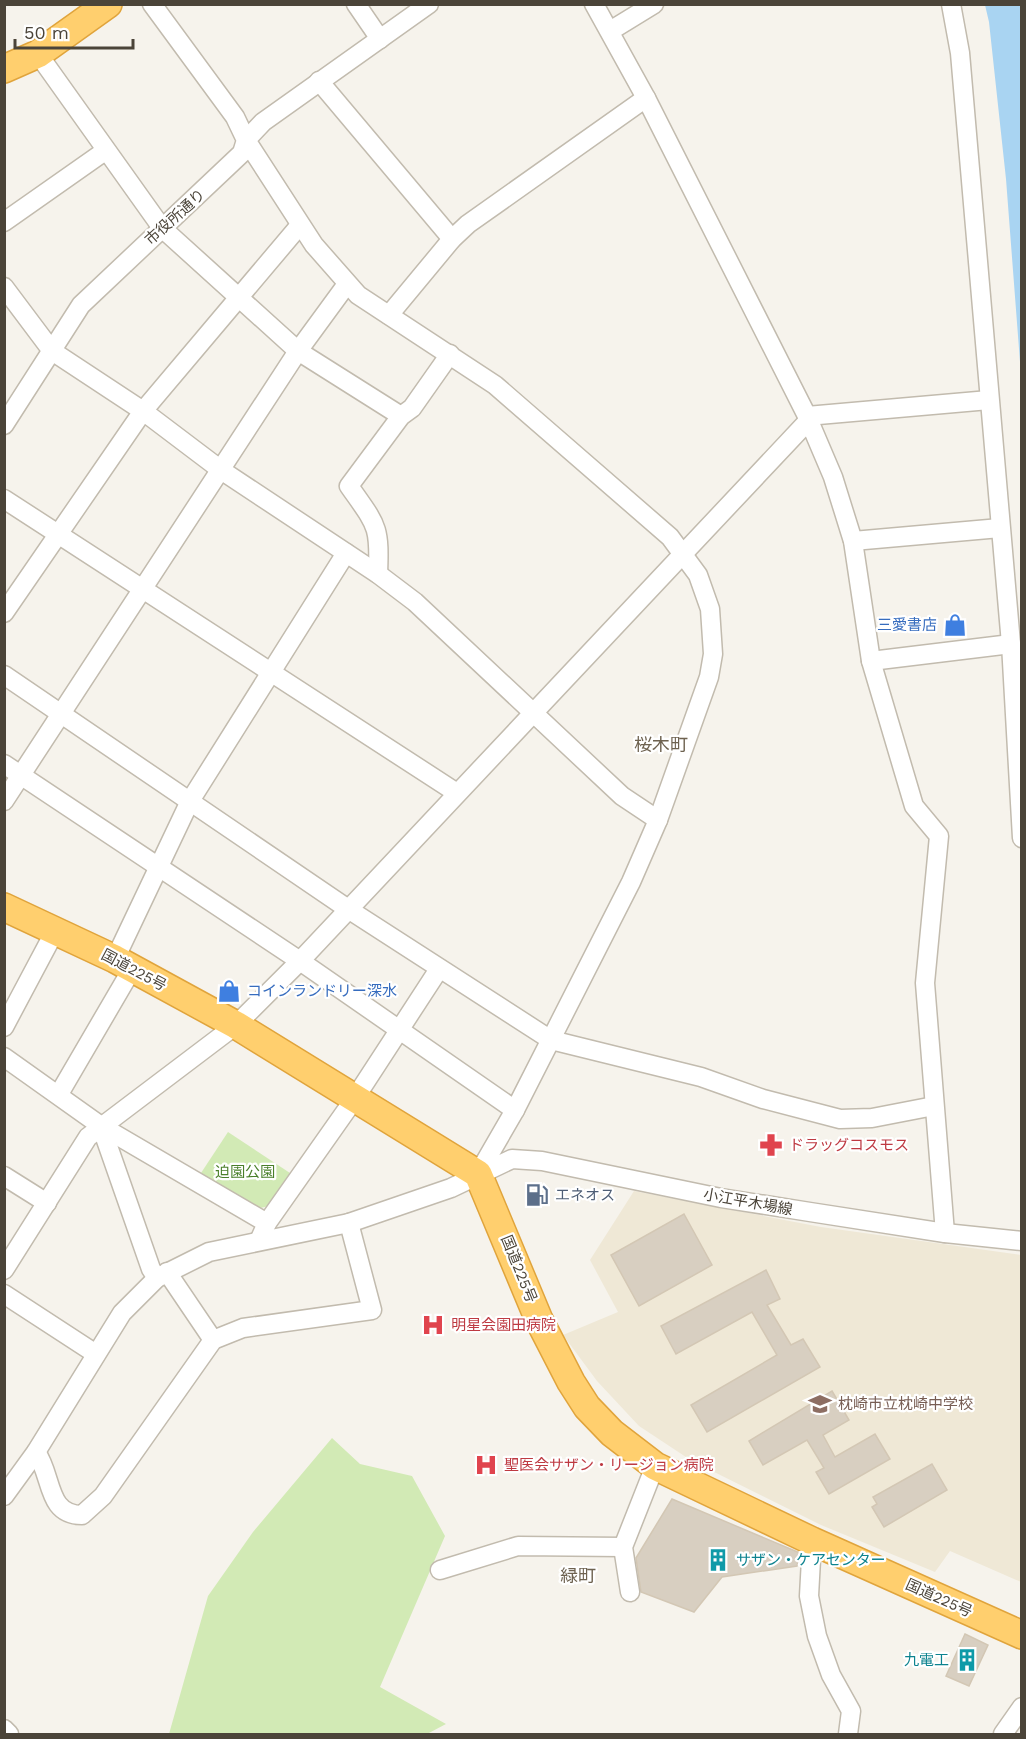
<svg xmlns="http://www.w3.org/2000/svg" width="1026" height="1739" font-family="'Work Sans','Noto Sans JP',sans-serif">
<style>
.education{fill:#efe8d6}
.green{fill:#d2eab5}
.water{fill:#a9d4f2}
.building{fill:#d8cfc1;stroke:#d3c7b4;stroke-width:1.5}
.lines{fill:none;stroke-linecap:round;stroke-linejoin:round}
.minor-casing{stroke:#c2bbae;stroke-width:21}
.highway-casing{stroke:#e0a43c;stroke-width:30}
.minor{stroke:#fff;stroke-width:18}
.highway{stroke:#ffcf6e;stroke-width:27}
.labels{text-anchor:middle;dominant-baseline:central;stroke-width:4.5;stroke-linejoin:round;paint-order:stroke}
.street-label{font-size:15px;fill:#4b4439;stroke:#fff}
.shop-label{font-size:15px;fill:#366cbe;stroke:#fff;text-anchor:end}
.health-label{font-size:15px;fill:#be3a42;stroke:#fff;text-anchor:start}
.park-label{font-size:15px;fill:#4a7f2a;stroke:#fff}
.service-label{font-size:15px;fill:#4e5e75;stroke:#fff;text-anchor:start}
.education-label{font-size:15px;fill:#785e54;stroke:#fff;text-anchor:start}
.culture-label{font-size:15px;fill:#0d838f;stroke:#fff;text-anchor:start}
.quarter-label{font-size:18px;fill:#6e6250;stroke:#fff}
</style>
<rect width="100%" height="100%" fill="#f6f3ec"/>
<path class="education" d="M 634,1191 L 821,1227 L 1021,1255 L 1021,1582 L 950,1551 L 935,1572 L 821,1525 L 692,1461 L 639,1426 L 597,1381 L 563,1335 L 618,1312 L 590,1260 Z"/>
<g class="green">
<path d="M 228,1132 L 290,1173 L 269,1206 L 256,1209 L 201,1173 Z"/>
<path d="M 332,1438 L 360,1464 L 412,1476 L 445,1536 L 380,1687 L 446,1724 L 427,1734 L 169,1734 L 208,1596 L 253,1532 Z"/>
</g>
<path class="water" d="M 985,5 L 1021,5 L 1021,375 L 1006,179 L 989,22 Z"/>
<g class="building">
<path d="M 684,1214 L 712,1265 L 639,1306 L 611,1255 Z"/>
<path d="M 766,1270 L 780,1299 L 767,1305 L 791,1345 L 803,1339 L 820,1367 L 707,1432 L 691,1405 L 777,1355 L 752,1312 L 676,1354 L 661,1326 Z"/>
<path d="M 832,1391 L 849,1420 L 823,1435 L 835,1457 L 875,1434 L 890,1459 L 829,1494 L 816,1472 L 824,1468 L 807,1440 L 763,1465 L 749,1441 Z"/>
<path d="M 932,1464 L 947,1490 L 884,1527 L 872,1507 L 877,1504 L 873,1497 Z"/>
<path d="M 672,1499 L 800,1553 L 797,1566 L 722,1577 L 694,1612 L 641,1592 L 636,1558 Z"/>
<path d="M 965,1634 L 988,1645 L 969,1686 L 946,1676 Z"/>
</g>
<g class="lines">
<g class="minor-casing">
<g id="minor">
<path d="M 356,4 L 380,39"/>
<path d="M 429,4 L 263,122 L 246,140 L 314,245 L 358,295 L 495,385 L 670,537 L 698,575 L 710,609 L 713,654 L 709,677 L 658,820 L 631,882 L 515,1110 L 478,1174"/>
<path d="M 594,4 L 646,98 L 807,416 L 833,477 L 853,541 L 871,661 L 914,806 L 939,836 L 925,983 L 945,1233"/>
<path d="M 951,4 L 960,53 L 1011,644 L 1022,838"/>
<path d="M 610,31 L 654,4"/>
<path d="M 38,54 L 162,228 L 298,351 L 401,416"/>
<path d="M 319,81 L 452,239"/>
<path d="M 4,222 L 105,151"/>
<path d="M 4,287 L 52,351 L 143,411 L 221,470 L 378,574 L 415,602 L 622,796 L 658,820"/>
<path d="M 389,315 L 452,239 L 468,224 L 646,98"/>
<path d="M 807,416 L 989,400"/>
<path d="M 4,425 L 81,305 L 242,153 L 246,140 L 235,117 L 152,4"/>
<path d="M 4,499 L 457,793"/>
<path d="M 853,541 L 1000,528"/>
<path d="M 378,574 C 380,525 377,526 349,486 L 401,416 L 412,408 L 450,354"/>
<path d="M 4,613 L 143,411 L 300,225"/>
<path d="M 871,661 L 1011,644"/>
<path d="M 4,675 L 348,909 L 551,1040 L 701,1077 L 763,1099 L 840,1119 L 872,1118 L 934,1106"/>
<path d="M 4,764 L 300,961 L 515,1110"/>
<path d="M 4,801 L 298,351 L 347,284"/>
<path d="M 115,959 L 190,801 L 346,553"/>
<path d="M 4,1027 L 55,931"/>
<path d="M 4,1057 L 101,1126 L 267,1223"/>
<path d="M 59,1094 L 132,969"/>
<path d="M 101,1126 L 151,1269 L 157,1278"/>
<path d="M 4,1176 L 47,1203"/>
<path d="M 259,1241 L 267,1223 L 355,1098 L 439,969"/>
<path d="M 4,1270 L 88,1137 L 236,1025 L 300,961 L 809,420"/>
<path d="M 167,1272 L 213,1340"/>
<path d="M 4,1294 L 96,1354"/>
<path d="M 36,1452 C 53,1476 46,1515 82,1515 L 103,1496 L 213,1340 L 243,1328 L 372,1310 L 349,1223"/>
<path d="M 4,1496 L 36,1452 L 122,1313 L 157,1278 L 209,1252 L 349,1223 L 451,1188 L 512,1159 L 542,1161 L 721,1198 L 810,1212 L 945,1233 L 1022,1241"/>
<path d="M 812,1541 L 809,1596 L 817,1636 L 831,1675 L 851,1711 L 848,1734"/>
<path d="M 440,1570 L 518,1546 L 623,1547"/>
<path d="M 630,1592 L 623,1547 L 655,1466"/>
<path d="M 4,1729 L 9,1734"/>
<path d="M 1003,1734 L 1022,1707"/>
</g>
</g>
<g class="highway-casing">
<g id="highway">
<path d="M 4,69 L 38,54 L 108,4"/>
<path d="M 4,907 L 115,959 L 236,1025 L 478,1174 L 539,1320 L 571,1382 L 587,1407 L 612,1433 L 655,1466 L 812,1541 L 1022,1635"/>
</g>
</g>
<use href="#minor" class="minor"/>
<use href="#highway" class="highway"/>
</g>
<defs>
<g id="shop-bare" transform="scale(1.8)"><path d="M-5-2.5h2.3a2.7 3.5 0 0 1 5.4 0H5L5.5 6h-11ZM-1.5-2.5h3a1.5 2.3 0 0 0-3 0Z" fill="#3f7fe0" stroke="#fff" stroke-width="2.5" paint-order="stroke"/></g>
<g id="pharmacy-bare" transform="scale(1.8)"><path d="M-2-6h4v4h4v4h-4v4h-4v-4h-4v-4h4Z" fill="#e0444e" stroke="#fff" stroke-width="2.5" paint-order="stroke"/></g>
<g id="fuel-bare" transform="scale(1.8)"><path d="M-5.5-6h7V0h2V4h1.3V-2.5L3-4.5l.8-.8L6-3V5H2.5V1h-1V6h-7ZM-4.2-4.7v3.2H.2V-4.7Z" fill="#5c6f8a" stroke="#fff" stroke-width="2.5" paint-order="stroke"/></g>
<g id="hospital-bare" transform="scale(1.8)"><path d="M-5-5h3v3.5h4V-5h3V5h-3V1.5h-4V5h-3Z" fill="#e0444e" stroke="#fff" stroke-width="2.5" paint-order="stroke"/></g>
<g id="school-bare" transform="scale(1.8)"><path d="M0-5L7-2L0 1L-7-2ZM-4 1L0 2.5L4 1V4Q0 6-4 4Z" fill="#8d6e63" stroke="#fff" stroke-width="2.5" paint-order="stroke"/></g>
<g id="building-bare" transform="scale(1.8)"><path d="M-4-6H4V6H1V3H-1V6H-4ZM-2.5-4.3h1.7v1.8h-1.7ZM.8-4.3h1.7v1.8H.8ZM-2.5-1h1.7V.8h-1.7ZM.8-1h1.7V.8H.8Z" fill="#0f9aa8" stroke="#fff" stroke-width="2.5" paint-order="stroke"/></g>
</defs>
<g fill-rule="evenodd">
<use href="#shop-bare" x="955" y="625"/>
<use href="#shop-bare" x="229" y="991"/>
<use href="#pharmacy-bare" x="771" y="1145"/>
<use href="#fuel-bare" x="537" y="1195"/>
<use href="#hospital-bare" x="433" y="1325"/>
<use href="#school-bare" x="820" y="1404"/>
<use href="#hospital-bare" x="486" y="1465"/>
<use href="#building-bare" x="718" y="1560"/>
<use href="#building-bare" x="967" y="1660"/>
</g>
<g class="labels">
<g class="street-label">
<text transform="translate(175 217) rotate(-42)">市役所通り</text>
<text transform="translate(134 970) rotate(28)">国道225号</text>
<text transform="translate(748 1202) rotate(10)">小江平木場線</text>
<text transform="translate(519 1269) rotate(68)">国道225号</text>
<text transform="translate(939 1598) rotate(24)">国道225号</text>
</g>
<g class="shop-label">
<text x="937" y="625">三愛書店</text>
<text x="247" y="991" text-anchor="start">コインランドリー深水</text>
</g>
<g class="health-label">
<text x="789" y="1145">ドラッグコスモス</text>
<text x="451" y="1325">明星会園田病院</text>
<text x="504" y="1465">聖医会サザン・リージョン病院</text>
</g>
<g class="park-label">
<text x="245" y="1172">迫園公園</text>
</g>
<g class="service-label">
<text x="555" y="1195">エネオス</text>
</g>
<g class="education-label">
<text x="838" y="1404">枕崎市立枕崎中学校</text>
</g>
<g class="culture-label">
<text x="736" y="1560">サザン・ケアセンター</text>
<text x="949" y="1660" text-anchor="end">九電工</text>
</g>
<g class="quarter-label">
<text x="661" y="744">桜木町</text>
<text x="578" y="1575">緑町</text>
</g>
</g>
<rect width="1026" height="1739" fill="none" stroke="#4b4439" stroke-width="12"/>
<path d="M15 39v9h118v-9" fill="none" stroke="#4b4439" stroke-width="3"/>
<text x="24" y="39" font-size="18" fill="#4b4439" stroke="#ffffff" stroke-width="4.5" paint-order="stroke">50 m</text>
</svg>
